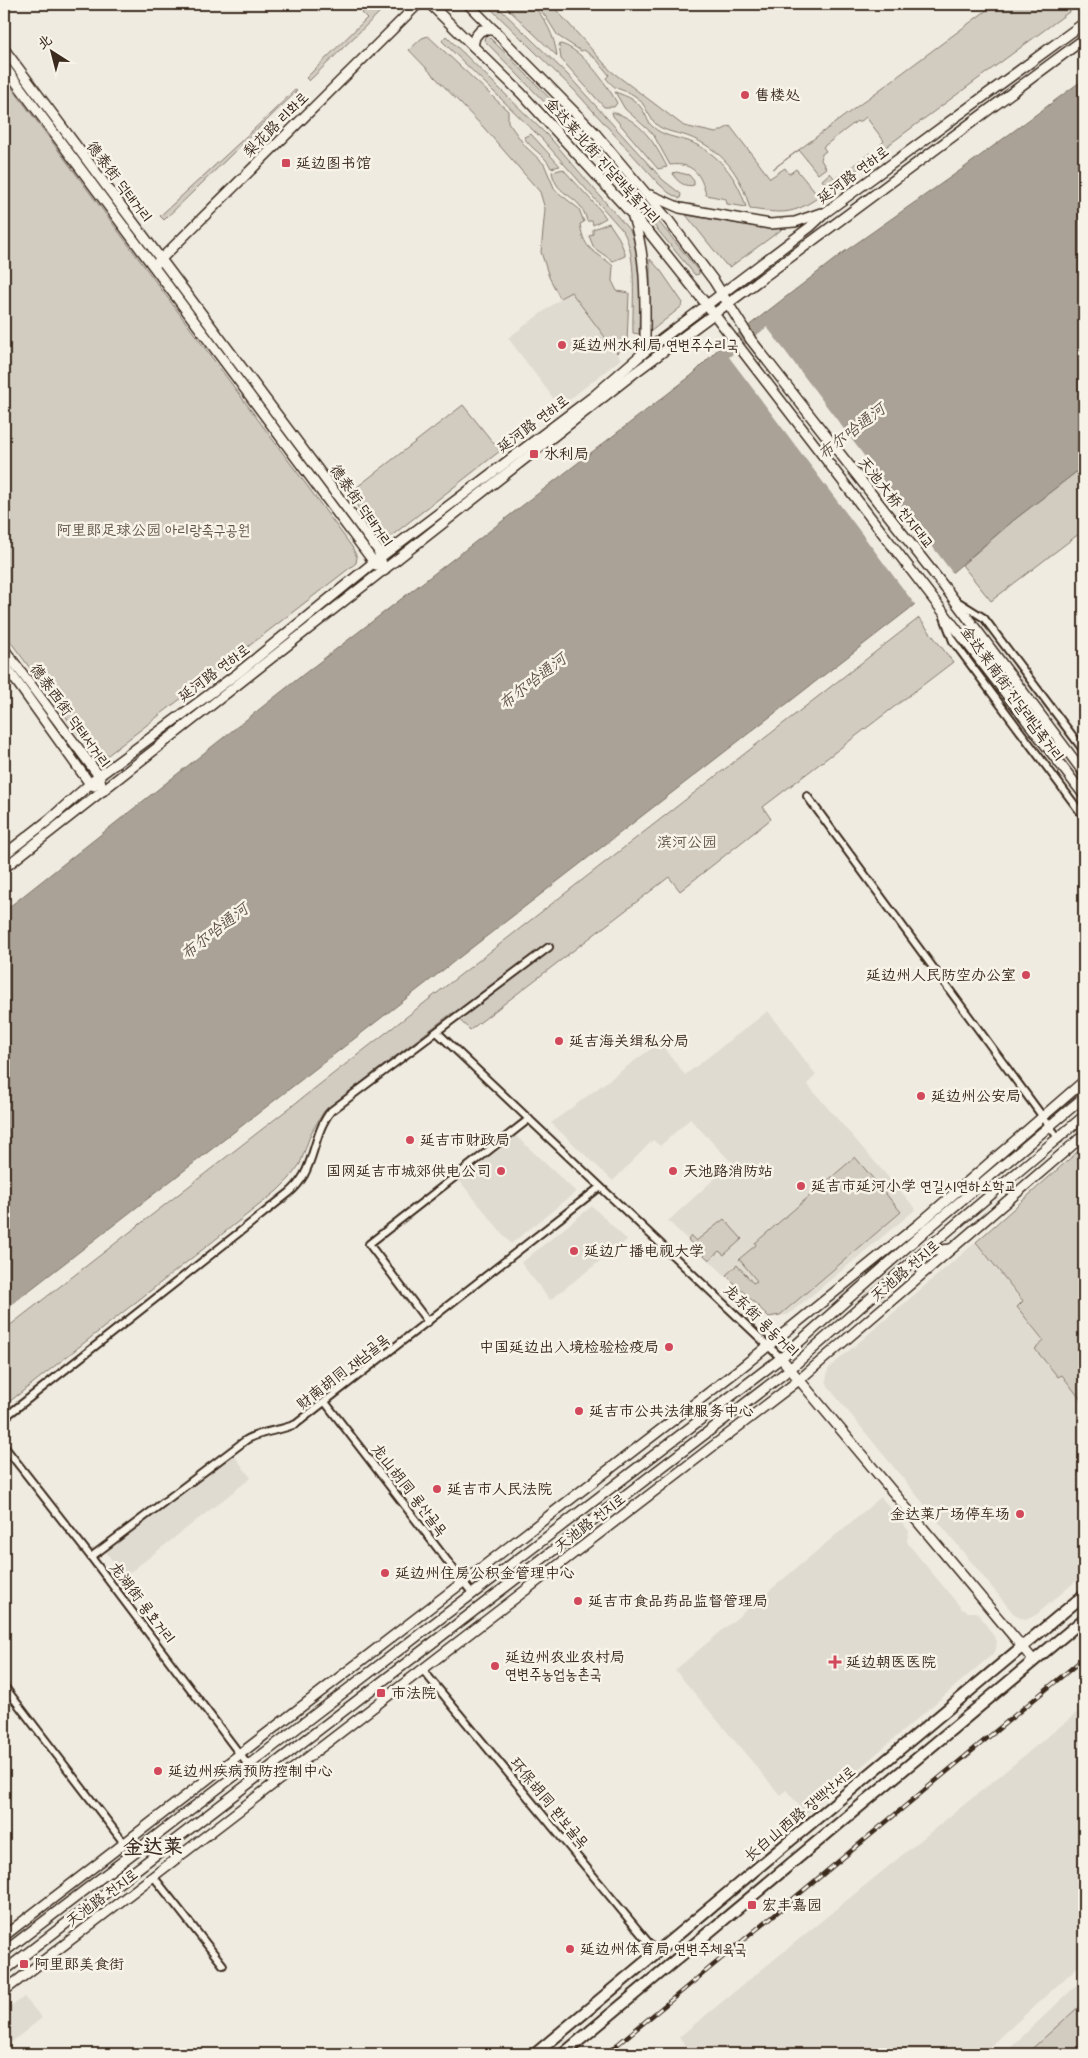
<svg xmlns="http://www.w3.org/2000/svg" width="1088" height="2058" font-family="'Balsamiq Sans','LXGW WenKai TC','Poor Story',sans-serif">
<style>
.built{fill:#e0dbd0}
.green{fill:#d1cbc0;stroke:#867a6f}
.water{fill:#aaa296;stroke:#7e7266}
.pier{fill:#efebe0}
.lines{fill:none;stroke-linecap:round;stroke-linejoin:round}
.street-casing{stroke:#3b2a1e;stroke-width:10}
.secondary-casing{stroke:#3b2a1e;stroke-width:12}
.primary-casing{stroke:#3b2a1e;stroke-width:14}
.street{stroke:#f7f3e8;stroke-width:6}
.secondary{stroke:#f7f3e8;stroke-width:9}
.primary{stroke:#f7f3e8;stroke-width:10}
.rail-casing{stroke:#3b2a1e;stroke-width:4.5}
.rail{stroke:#f7f3e8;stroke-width:2.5;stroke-dasharray:8;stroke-linecap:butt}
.poi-dot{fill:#d1495b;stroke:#f7f3e8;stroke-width:2}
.labels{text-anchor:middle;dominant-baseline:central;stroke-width:5;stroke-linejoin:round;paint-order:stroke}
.poi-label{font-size:15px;fill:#3b2a1e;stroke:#f7f3e8;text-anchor:start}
.street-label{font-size:15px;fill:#3b2a1e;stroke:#f7f3e8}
.park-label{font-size:15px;fill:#605246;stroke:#f7f3e8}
.water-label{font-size:16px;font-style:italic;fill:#625448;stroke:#f7f3e8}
.district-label{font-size:20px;font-weight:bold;fill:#3b2a1e;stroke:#f7f3e8}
</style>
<rect width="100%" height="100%" fill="#efebe0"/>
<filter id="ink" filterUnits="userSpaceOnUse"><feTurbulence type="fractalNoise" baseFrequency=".02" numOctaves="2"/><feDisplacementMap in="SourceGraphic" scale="10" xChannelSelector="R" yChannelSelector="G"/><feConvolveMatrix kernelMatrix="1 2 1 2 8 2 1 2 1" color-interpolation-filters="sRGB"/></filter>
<g filter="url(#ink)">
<g class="built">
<path d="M 571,291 L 621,359 L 560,407 L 508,338 Z"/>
<path d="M 768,1011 L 816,1075 L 807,1084 L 916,1209 L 788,1315 L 769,1317 L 668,1221 L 732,1163 L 690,1119 L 660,1146 L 653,1140 L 613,1181 L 551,1123 L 660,1042 L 685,1075 Z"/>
<path d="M 516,1136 L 576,1192 L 511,1244 L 458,1179 Z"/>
<path d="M 592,1206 L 627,1240 L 550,1300 L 521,1263 Z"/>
<path d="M 976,1242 L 1023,1302 L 1017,1307 L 1044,1342 L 1035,1349 L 1058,1377 L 1062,1375 L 1084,1404 L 1084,1574 L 1036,1615 L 1028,1619 L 1020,1618 L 1013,1613 L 829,1388 L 826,1381 L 828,1370 L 831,1366 Z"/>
<path d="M 233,1454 L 251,1478 L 124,1577 L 106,1552 Z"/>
<path d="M 881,1497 L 909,1531 L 907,1541 L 909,1545 L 962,1609 L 969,1612 L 977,1612 L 987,1626 L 997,1641 L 996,1649 L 994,1653 L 806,1814 L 786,1790 L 780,1795 L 675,1670 Z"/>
<path d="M 1084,1707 L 1084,1961 L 982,2054 L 693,2054 L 679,2037 Z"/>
<path d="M 1084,1978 L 1084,2054 L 1004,2054 Z"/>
<path d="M 24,1997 L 42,2018 L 4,2048 L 4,2012 Z"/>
</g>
<g class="green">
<path d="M 357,4 L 382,4 L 381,11 L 309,81 L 306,78 L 367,18 L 362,13 L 365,10 Z"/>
<path d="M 486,4 L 495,4 L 567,74 L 663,180 L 681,194 L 680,199 L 669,193 L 659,184 L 574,90 Z"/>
<path d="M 503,4 L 531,4 C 545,17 555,37 557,56 Z"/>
<path d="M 535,4 L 551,4 L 611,71 L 684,126 L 716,133 L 730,126 L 770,178 L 785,168 L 789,174 L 796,169 L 819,197 C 791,216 782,213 750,209 C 741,174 722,149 687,136 C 678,133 667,132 658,126 C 648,118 646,103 635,96 C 623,88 616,92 606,78 L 609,75 L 597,60 L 584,50 L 581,51 L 558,36 L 546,17 Z"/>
<path d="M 995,4 L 1083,4 L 1077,6 L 883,149 L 880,145 L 884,141 L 866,117 L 859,123 L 857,121 L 823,147 L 826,151 L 822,154 L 821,160 L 826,168 L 818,174 L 799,150 L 773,169 Z"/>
<path d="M 428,36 L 508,111 L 508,122 L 525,146 L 544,164 L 555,190 L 579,209 L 584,222 L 580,224 C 585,253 594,249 613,266 L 612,281 L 617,291 L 629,293 L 627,343 L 617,353 L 571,292 L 560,298 L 549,277 L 541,252 L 545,209 L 540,192 L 485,129 L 409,50 L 422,38 Z"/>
<path d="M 446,36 L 552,140 L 631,232 C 644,253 639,308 639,334 L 633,333 C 632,303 638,257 623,231 L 542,139 L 442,41 Z"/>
<path d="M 485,36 L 488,36 C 564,110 634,188 699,272 L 699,274 L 695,275 L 594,153 L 484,40 Z"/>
<path d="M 561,44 C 583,50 606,83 617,103 L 614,107 L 604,107 L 561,59 L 559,45 Z"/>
<path d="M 4,77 L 308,487 L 352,547 L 357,557 L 356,563 L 351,567 L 108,755 L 99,755 L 92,752 L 4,633 Z"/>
<path d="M 295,90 L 297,91 L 164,220 L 160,216 C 205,174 251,133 295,90 Z"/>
<path d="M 615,92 C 629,97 638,100 645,114 C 647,118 649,124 653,127 C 663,136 675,137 688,141 C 718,152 738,178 746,207 L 727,204 L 726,199 L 706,195 C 701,175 694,162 670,165 L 653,134 L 625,109 Z"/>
<path d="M 612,112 C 640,119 655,143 667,167 L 658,169 L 613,116 Z"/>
<path d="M 531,134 L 560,166 L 551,168 C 545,154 531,150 524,137 Z"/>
<path d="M 870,153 L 877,155 L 830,190 L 822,180 L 830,173 L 835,179 Z"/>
<path d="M 563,169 L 601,211 L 606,218 L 593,225 L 592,221 L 587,221 C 580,192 557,199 552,172 Z"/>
<path d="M 676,172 L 689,175 L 694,181 L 694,185 C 686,188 675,181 673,173 Z"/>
<path d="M 686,215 L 757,227 L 781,227 L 781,230 L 730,267 L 725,264 Z"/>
<path d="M 609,223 L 619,238 L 625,253 L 625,256 L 613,261 L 594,248 L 589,236 L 593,234 L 593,229 Z"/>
<path d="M 650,259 L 661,271 L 683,303 L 681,307 L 650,332 Z"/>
<path d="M 463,405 L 500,451 L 390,537 L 382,539 L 348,494 Z"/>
<path d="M 1084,466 L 1084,530 L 991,601 L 962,565 L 1014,520 Z"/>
<path d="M 919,618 L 953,662 L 763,807 L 771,819 L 680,891 L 669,877 L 470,1030 L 452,1013 L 324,1111 L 311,1133 L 300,1164 L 289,1179 L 277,1191 L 4,1406 L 4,1330 Z"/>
<path d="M 1084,1146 L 1084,1404 L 1062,1375 L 1058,1377 L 1035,1349 L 1044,1341 L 1017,1307 L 1023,1301 L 976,1242 Z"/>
<path d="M 855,1157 L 901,1212 L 780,1315 L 769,1317 L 726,1275 L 737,1265 L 753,1283 L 757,1281 L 739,1259 L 756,1245 L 755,1243 Z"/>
<path d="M 724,1219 L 742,1239 L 724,1255 L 719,1251 L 709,1260 L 688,1240 L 691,1236 L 696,1241 Z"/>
<path d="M 1084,2002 L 1084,2054 L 1026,2054 Z"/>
</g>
<path class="water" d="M 1084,79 L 1084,466 L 1014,520 L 908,610 L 4,1310 L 4,911 L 309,670 L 692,375 L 716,351 L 844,252 L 965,167 Z"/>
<path class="pier" d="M 767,327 L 954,575 L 916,606 L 729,357 Z"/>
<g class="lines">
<g class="street-casing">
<g id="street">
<path d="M 957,601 L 984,618 L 1084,751"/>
<path d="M 944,617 L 953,641 L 1084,817"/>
<path d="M 807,796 L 1059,1139"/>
<path d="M 437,1032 L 781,1358"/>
<path d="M 428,1322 L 369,1244 L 529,1119"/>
<path d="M 325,1402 L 472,1593"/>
<path d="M 4,1418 L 289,1193 C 295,1188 300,1182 304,1175 C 315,1155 316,1129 331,1111 L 549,947"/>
<path d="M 4,1446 L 91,1557 L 257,1777"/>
<path d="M 91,1557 L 246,1440 C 261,1431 280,1431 296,1424 L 600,1187"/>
<path d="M 422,1669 L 657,1953"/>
<path d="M 4,1686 L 124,1843"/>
<path d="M 153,1876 L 223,1965"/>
</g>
</g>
<g class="secondary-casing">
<g id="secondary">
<path d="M 430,4 L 521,93 L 651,235 L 714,314 L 1084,795"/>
<path d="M 468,4 L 595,133 L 669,221 L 714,281 L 751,340 L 946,589 L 1084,773"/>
<path d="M 473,46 L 475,37 L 481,30 L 494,30"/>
<path d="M 4,49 L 378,550 L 384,571"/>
<path d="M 4,66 L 376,565"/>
<path d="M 650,195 L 680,208 L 770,224 L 795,222 L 821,213"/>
<path d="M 633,217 C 647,259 645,300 645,343 L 642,354"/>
<path d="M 157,263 L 418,4"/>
<path d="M 4,649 L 99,776 L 103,791"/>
<path d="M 4,664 L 90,784 L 94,786"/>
<path d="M 4,855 L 50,819 L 99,776 L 238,673 L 373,563 L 595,395 L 642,354 L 810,227 L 826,212 L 1084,23"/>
<path d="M 4,868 L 633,374 L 1084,39"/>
<path d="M 923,1252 L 951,1249"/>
<path d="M 781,1358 L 1034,1661"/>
<path d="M 4,1936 L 742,1367 L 919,1224 L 1084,1081"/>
<path d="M 4,1952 L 781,1358 L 925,1231 L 1084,1097"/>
<path d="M 4,1971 L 790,1369 L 923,1252 L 1084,1116"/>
<path d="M 4,1991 L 799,1380 L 1084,1135"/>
</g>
</g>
<g class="primary-casing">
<g id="primary">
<path d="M 535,2054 L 1084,1595"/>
<path d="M 563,2054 L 1084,1619"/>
</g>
</g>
<use href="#street" class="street"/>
<use href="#secondary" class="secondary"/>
<use href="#primary" class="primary"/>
<g class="rail-casing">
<path id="rail" d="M 606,2054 L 1084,1658"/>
</g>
<use href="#rail" class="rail"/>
</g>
</g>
<g class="poi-dot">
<circle cx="745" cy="95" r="5"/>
<rect x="281" y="158" width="10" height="10" rx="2.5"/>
<circle cx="562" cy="345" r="5"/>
<rect x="529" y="449" width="10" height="10" rx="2.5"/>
<circle cx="1026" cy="975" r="5"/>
<circle cx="559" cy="1041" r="5"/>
<circle cx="921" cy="1096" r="5"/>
<circle cx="410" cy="1140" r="5"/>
<circle cx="501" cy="1171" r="5"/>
<circle cx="673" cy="1171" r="5"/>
<circle cx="801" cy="1186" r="5"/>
<circle cx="574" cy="1251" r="5"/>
<circle cx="669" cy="1347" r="5"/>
<circle cx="579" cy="1411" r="5"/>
<circle cx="437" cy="1489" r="5"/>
<circle cx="1020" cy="1514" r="5"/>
<circle cx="385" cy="1573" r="5"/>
<circle cx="578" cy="1601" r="5"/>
<path d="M832.5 1654.5h5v5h5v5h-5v5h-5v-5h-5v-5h5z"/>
<circle cx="495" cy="1666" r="5"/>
<rect x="376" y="1688" width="10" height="10" rx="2.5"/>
<circle cx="158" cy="1771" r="5"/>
<rect x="747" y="1900" width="10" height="10" rx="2.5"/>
<circle cx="570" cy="1949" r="5"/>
<rect x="19" y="1959" width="10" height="10" rx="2.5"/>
</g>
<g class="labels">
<g class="poi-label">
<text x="755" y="95">售楼处</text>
<text x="296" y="163">延边图书馆</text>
<text x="572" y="345">延边州水利局 연변주수리국</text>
<text x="544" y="454">水利局</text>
<text x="1016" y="975" text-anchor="end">延边州人民防空办公室</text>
<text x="569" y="1041">延吉海关缉私分局</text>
<text x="931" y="1096">延边州公安局</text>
<text x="420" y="1140">延吉市财政局</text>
<text x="491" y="1171" text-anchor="end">国网延吉市城郊供电公司</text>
<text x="683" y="1171">天池路消防站</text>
<text x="811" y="1186">延吉市延河小学 연길시연하소학교</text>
<text x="584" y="1251">延边广播电视大学</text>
<text x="659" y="1347" text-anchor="end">中国延边出入境检验检疫局</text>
<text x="589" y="1411">延吉市公共法律服务中心</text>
<text x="447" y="1489">延吉市人民法院</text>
<text x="1010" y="1514" text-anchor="end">金达莱广场停车场</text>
<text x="395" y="1573">延边州住房公积金管理中心</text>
<text x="588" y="1601">延吉市食品药品监督管理局</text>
<text x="505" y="1657">延边州农业农村局<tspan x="505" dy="17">연변주농업농촌국</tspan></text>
<text x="846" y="1662">延边朝医医院</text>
<text x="391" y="1693">市法院</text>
<text x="168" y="1771">延边州疾病预防控制中心</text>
<text x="762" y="1905">宏丰嘉园</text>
<text x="580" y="1949">延边州体育局 연변주체육국</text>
<text x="34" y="1964">阿里郎美食街</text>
</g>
<g class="street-label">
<text transform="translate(276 125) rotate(-45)">梨花路 리화로</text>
<text transform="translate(602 161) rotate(48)">金达莱北街 진달래북쪽거리</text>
<text transform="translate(853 175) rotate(-37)">延河路 연하로</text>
<text transform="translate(119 182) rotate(53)">德泰街 덕태거리</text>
<text transform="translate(533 424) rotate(-37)">延河路 연하로</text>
<text transform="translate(896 503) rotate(52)">天池大桥 천지대교</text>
<text transform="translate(361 506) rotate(55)">德泰街 덕태거리</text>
<text transform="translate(214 673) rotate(-37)">延河路 연하로</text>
<text transform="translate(1012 694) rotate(54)">金达莱南街 진달래남쪽거리</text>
<text transform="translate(70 716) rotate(54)">德泰西街 덕태서거리</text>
<text transform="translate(905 1271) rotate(-41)">天池路 천지로</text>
<text transform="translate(761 1321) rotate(44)">龙东街 룡동거리</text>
<text transform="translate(343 1372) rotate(-38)">财南胡同 재남골목</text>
<text transform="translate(409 1490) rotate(52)">龙山胡同 룡산골목</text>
<text transform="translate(590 1523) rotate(-38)">天池路 천지로</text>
<text transform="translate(142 1603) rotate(53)">龙湖街 룡호거리</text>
<text transform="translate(549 1803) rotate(50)">环保胡同 환보골목</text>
<text transform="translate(800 1814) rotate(-40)">长白山西路 장백산서로</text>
<text transform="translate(102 1898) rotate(-37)">天池路 천지로</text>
</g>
<g class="park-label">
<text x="153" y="530">阿里郎足球公园 아리랑축구공원</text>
<text x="687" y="842">滨河公园</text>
</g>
<g class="water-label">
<text transform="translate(852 432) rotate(-38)">布尔哈通河</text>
<text transform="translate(533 682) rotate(-38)">布尔哈通河</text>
<text transform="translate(215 932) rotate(-38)">布尔哈通河</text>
</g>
<g class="district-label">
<text x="153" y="1847">金达莱</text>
</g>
</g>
<rect width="1088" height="2058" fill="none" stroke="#f7f3e8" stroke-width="20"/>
<rect x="10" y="10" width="1068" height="2038" fill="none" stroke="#3b2a1e" stroke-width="2" filter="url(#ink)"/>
<g transform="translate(52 52) rotate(324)" stroke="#f7f3e8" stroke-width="4" paint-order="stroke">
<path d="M0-4L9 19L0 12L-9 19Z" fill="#3b2a1e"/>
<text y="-8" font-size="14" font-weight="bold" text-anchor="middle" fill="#3b2a1e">北</text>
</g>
</svg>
